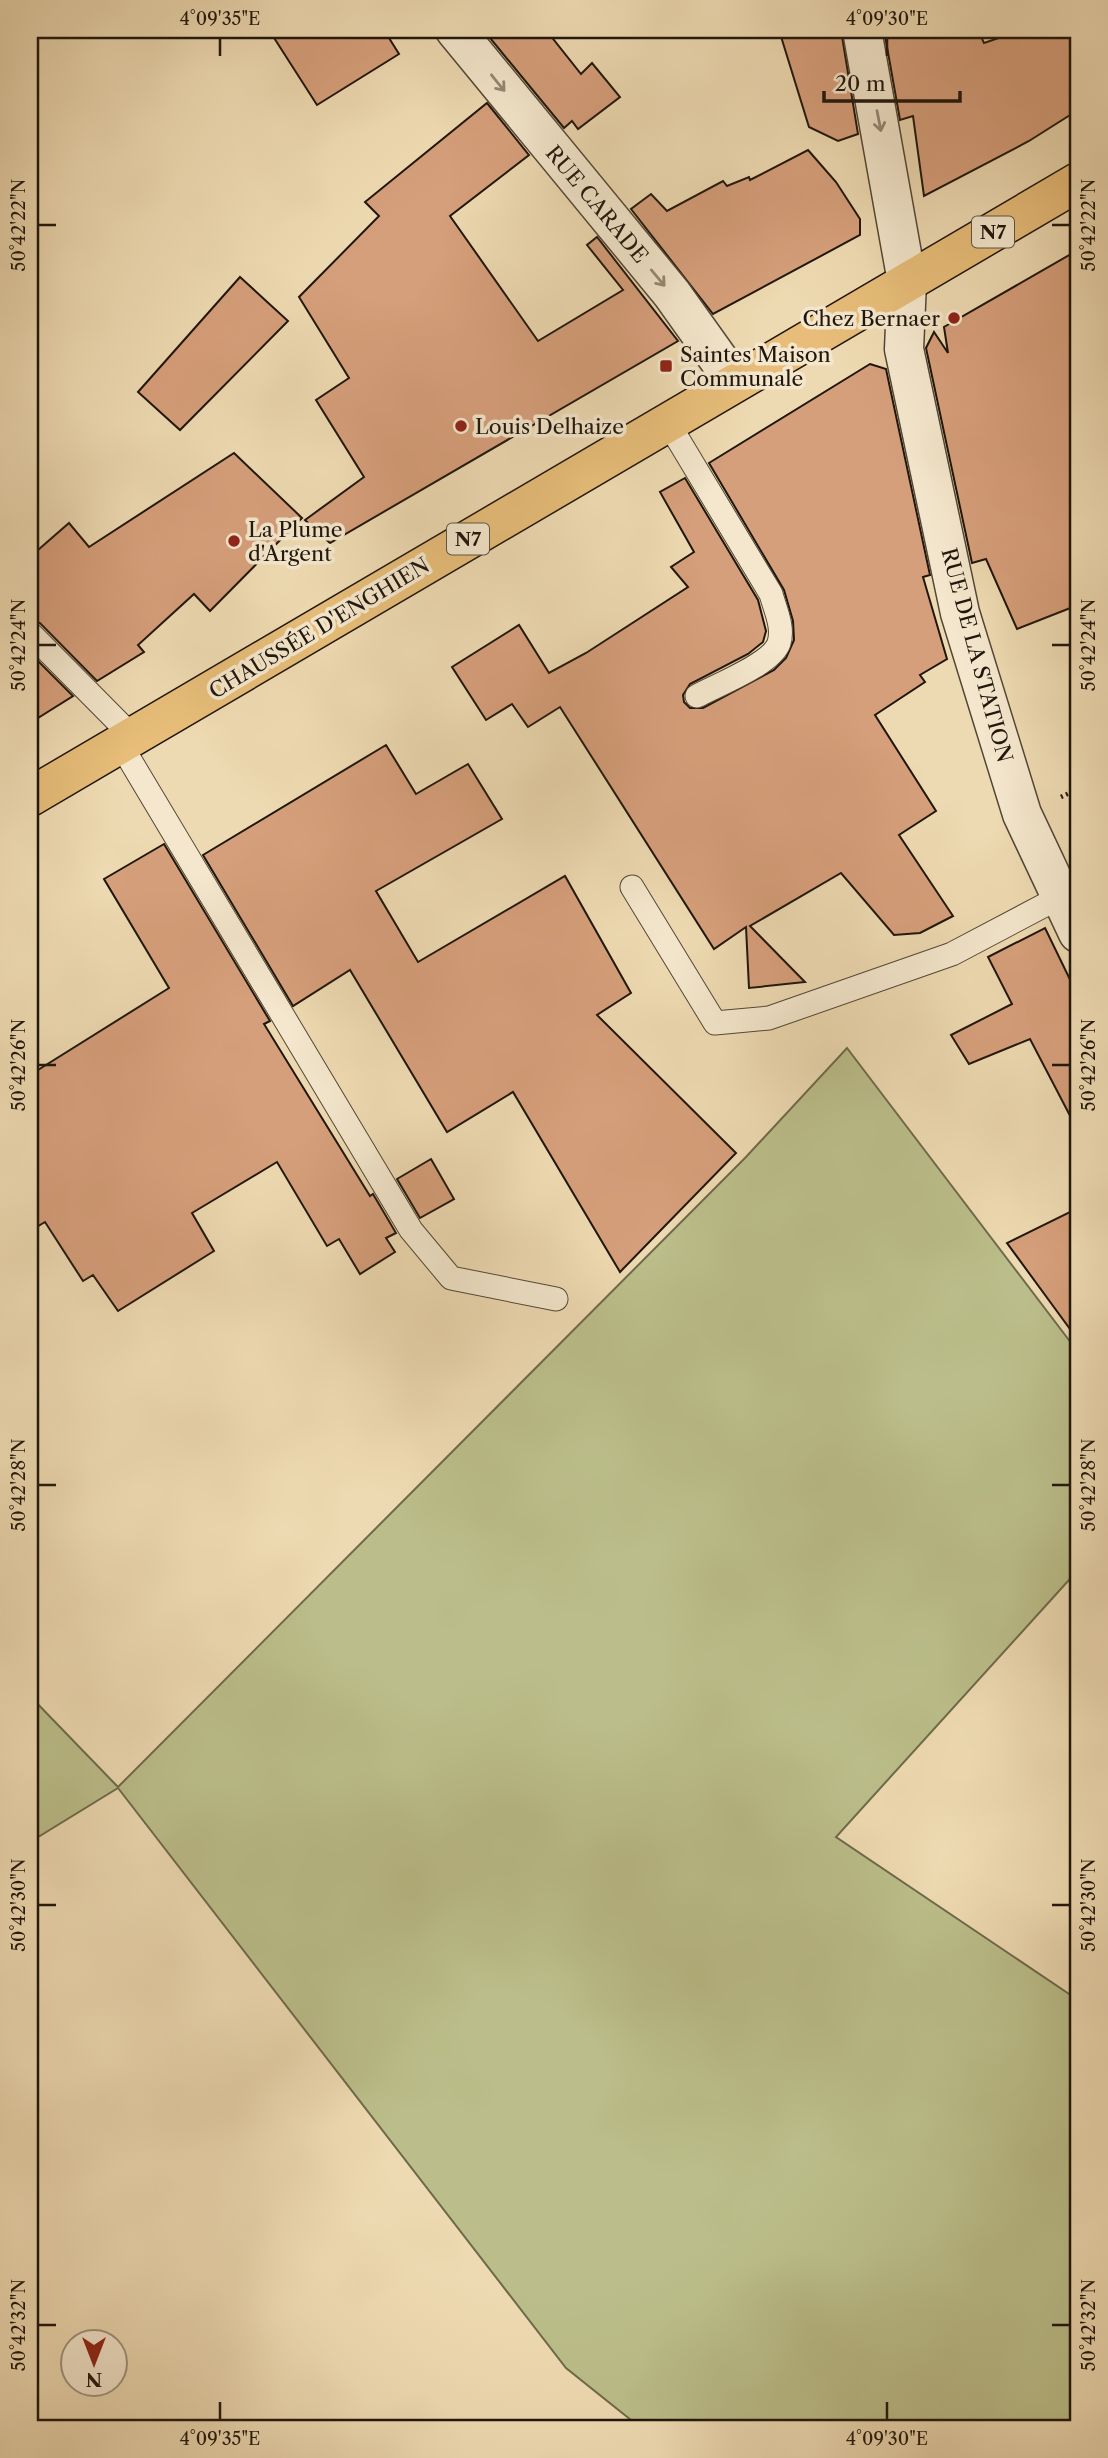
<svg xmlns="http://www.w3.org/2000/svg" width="1108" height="2458" font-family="'Libre Caslon Text',serif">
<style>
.green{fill:#bbbe8a;stroke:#6d6a4b;stroke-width:2}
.building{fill:#d69f7b;stroke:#1f160c;stroke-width:2}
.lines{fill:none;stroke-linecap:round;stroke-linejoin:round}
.service-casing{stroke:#534736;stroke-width:25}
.minor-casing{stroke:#534736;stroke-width:41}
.primary-casing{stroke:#1f160c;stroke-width:41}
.path{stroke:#1f160c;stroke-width:4.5;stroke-dasharray:2 3.5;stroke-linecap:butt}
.service{stroke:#f4e7cd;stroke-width:23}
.minor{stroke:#f4e7cd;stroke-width:38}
.primary{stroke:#e7bd79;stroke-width:38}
.oneway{stroke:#948976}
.ticks{fill:none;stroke:#1f160c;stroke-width:2.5}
.poi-dot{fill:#8f2418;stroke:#f4e7cd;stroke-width:2.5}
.labels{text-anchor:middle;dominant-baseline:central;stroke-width:7;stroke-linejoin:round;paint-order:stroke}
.shield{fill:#f4e7cd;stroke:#5f5546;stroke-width:2}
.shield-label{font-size:19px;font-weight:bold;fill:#1f160c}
.street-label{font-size:21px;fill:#1f160c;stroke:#f4e7cd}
.poi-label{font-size:21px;fill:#1f160c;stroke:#f4e7cd;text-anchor:start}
.neatline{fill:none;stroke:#1f160c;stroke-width:2.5}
.ticks-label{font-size:18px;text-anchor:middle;fill:#1f160c}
</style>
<rect width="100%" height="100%" fill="#eedab2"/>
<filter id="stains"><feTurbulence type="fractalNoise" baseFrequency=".00286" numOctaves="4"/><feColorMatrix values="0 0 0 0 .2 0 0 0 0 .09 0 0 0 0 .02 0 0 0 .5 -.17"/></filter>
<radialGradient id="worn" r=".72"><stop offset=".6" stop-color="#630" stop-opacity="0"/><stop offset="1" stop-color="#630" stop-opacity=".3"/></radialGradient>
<path class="green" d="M 847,1048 L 1078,1352 L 1078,1570 L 836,1837 L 1078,2000 L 1078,2428 L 641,2428 L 566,2368 L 118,1788 L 30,1842 L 30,1696 L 118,1787 L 745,1158 Z"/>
<g class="building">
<path d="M 269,30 L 384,30 L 399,54 L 317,105 Z"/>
<path d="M 503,30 L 546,30 L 581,74 L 592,63 L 620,97 L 578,129 L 572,121 L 564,128 L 490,38 Z"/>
<path d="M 779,30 L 841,30 L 858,134 L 838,141 L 809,127 Z"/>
<path d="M 884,30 L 978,30 L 984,43 L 1022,30 L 1078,30 L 1078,110 L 1029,141 L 924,196 L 913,116 L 900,120 Z"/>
<path d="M 487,103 L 529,155 L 450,216 L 538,341 L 623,290 L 587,245 L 597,237 L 678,341 L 330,543 L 305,520 L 364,477 L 316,400 L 349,378 L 299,297 L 379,216 L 365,202 Z"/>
<path d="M 808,150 L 836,182 L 860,219 L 860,235 L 713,314 L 631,209 L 651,194 L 667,211 L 723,181 L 727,186 L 749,177 L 750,180 Z"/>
<path d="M 1078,250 L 1078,605 L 1017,629 L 986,559 L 972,563 L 926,348 L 934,332 L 948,353 L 944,327 Z"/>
<path d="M 240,277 L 288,321 L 180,430 L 138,392 Z"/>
<path d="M 870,364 L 886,369 L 930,575 L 923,577 L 947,659 L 920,675 L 925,682 L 875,715 L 936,811 L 899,835 L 953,916 L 920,933 L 894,935 L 841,873 L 750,926 L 805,982 L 749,988 L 746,927 L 714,949 L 560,707 L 528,727 L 512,704 L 486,720 L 452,667 L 519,625 L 549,673 L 586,653 L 688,587 L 671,567 L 694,552 L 660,492 L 685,478 L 758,600 L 766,631 L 763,642 L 748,654 L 690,684 L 683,695 L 684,702 L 690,708 L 703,708 L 774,670 L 786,658 L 794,640 L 793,621 L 784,590 L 709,463 Z"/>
<path d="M 234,453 L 302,518 L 210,611 L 194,594 L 138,645 L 144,652 L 97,681 L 40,623 L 30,619 L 30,557 L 69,523 L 89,547 Z"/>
<path d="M 30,653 L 73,696 L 30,723 Z"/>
<path d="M 386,745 L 416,794 L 468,764 L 502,819 L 376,891 L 418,962 L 565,876 L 631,993 L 597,1015 L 736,1153 L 620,1272 L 513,1092 L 447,1132 L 350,970 L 293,1006 L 203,855 Z"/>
<path d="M 164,844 L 270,1021 L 264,1024 L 370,1196 L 373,1194 L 396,1233 L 386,1238 L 395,1252 L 360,1274 L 339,1239 L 327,1246 L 277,1162 L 192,1213 L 214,1251 L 118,1311 L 93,1275 L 83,1281 L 45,1222 L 30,1231 L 30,1075 L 169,988 L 104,879 Z"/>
<path d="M 1045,928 L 1078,996 L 1078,1131 L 1030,1039 L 969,1064 L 951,1035 L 1012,1004 L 988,957 Z"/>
<path d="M 431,1159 L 454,1199 L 420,1218 L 397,1179 Z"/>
<path d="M 1078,1208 L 1078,1340 L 1007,1243 Z"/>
</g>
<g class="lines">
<g class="service-casing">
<g id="service">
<path d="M 667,421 L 771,594 C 775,609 784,627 779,643 C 772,664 717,685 697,696"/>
<path d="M 30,633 L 134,738"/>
<path d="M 121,745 L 411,1230 L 451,1278 L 556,1299"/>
<path d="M 632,887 L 715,1023 L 769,1018 L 952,954 L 1060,897"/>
</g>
</g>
<g class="minor-casing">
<g id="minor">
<path d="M 455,30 L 672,294 L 734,381"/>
<path d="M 862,30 L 907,282 L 904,349 L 960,613 L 1022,814 L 1078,933"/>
</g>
</g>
<g class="primary-casing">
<path id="primary" d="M 30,797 L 1078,182"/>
</g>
<path class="path" d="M 1061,797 L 1078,789"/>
<use href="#service" class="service"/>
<use href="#minor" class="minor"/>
<use href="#primary" class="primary"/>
</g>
<defs><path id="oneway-shaft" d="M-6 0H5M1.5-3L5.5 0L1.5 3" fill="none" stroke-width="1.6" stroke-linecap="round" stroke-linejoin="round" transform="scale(1.75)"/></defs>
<g class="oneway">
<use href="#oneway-shaft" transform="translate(498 83) rotate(51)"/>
<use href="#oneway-shaft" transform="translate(879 121) rotate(79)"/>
<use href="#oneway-shaft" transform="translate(658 278) rotate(50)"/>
</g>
<path class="ticks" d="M 220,38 L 220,56M 887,38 L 887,56M 38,225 L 56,225M 1052,225 L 1070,225M 38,645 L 56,645M 1052,645 L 1070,645M 38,1065 L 56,1065M 1052,1065 L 1070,1065M 38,1485 L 56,1485M 1052,1485 L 1070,1485M 38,1905 L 56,1905M 1052,1905 L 1070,1905M 38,2325 L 56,2325M 1052,2325 L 1070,2325M 220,2402 L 220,2420M 887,2402 L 887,2420"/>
<g class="poi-dot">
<circle cx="954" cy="318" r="7"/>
<rect x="659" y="359" width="14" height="14" rx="3.5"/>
<circle cx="461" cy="426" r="7"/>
<circle cx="234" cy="541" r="7"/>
</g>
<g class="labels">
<g class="shield">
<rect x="972" y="216.5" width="42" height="31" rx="5"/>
<rect x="447" y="523.5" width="42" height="31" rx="5"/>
</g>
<g class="shield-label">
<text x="993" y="232">N7</text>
<text x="468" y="539">N7</text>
</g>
<g class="street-label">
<text transform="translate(597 204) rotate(50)">RUE CARADE</text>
<text transform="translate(319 628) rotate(-31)">CHAUSSÉE D'ENGHIEN</text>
<text transform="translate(977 655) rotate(75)">RUE DE LA STATION</text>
</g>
<g class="poi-label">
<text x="940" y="318" text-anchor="end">Chez Bernaer</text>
<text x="680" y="354">Saintes Maison<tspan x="680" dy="24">Communale</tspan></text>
<text x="475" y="426">Louis Delhaize</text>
<text x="248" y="529">La Plume<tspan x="248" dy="24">d'Argent</tspan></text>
</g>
</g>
<rect width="1108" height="2458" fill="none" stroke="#eedab2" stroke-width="77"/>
<g transform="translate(94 2363) rotate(180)"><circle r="33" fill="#f4e7cd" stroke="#9f9380" stroke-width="2"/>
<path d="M0-5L12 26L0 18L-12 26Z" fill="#8f2418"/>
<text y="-10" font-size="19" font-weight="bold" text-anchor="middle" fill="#1f160c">N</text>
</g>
<path d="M824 91v10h136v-10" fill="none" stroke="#1f160c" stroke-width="3.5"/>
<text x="835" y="91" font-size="21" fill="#1f160c" stroke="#f4e7cd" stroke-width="5" paint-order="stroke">20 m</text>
<rect x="38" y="38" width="1032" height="2382" class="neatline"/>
<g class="ticks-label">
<text x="220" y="25">4°09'35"E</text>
<text x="887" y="25">4°09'30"E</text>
<text transform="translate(1089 225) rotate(-90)" y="6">50°42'22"N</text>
<text transform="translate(19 225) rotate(-90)" y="6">50°42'22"N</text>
<text transform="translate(1089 645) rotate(-90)" y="6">50°42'24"N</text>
<text transform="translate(19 645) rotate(-90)" y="6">50°42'24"N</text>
<text transform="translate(19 1065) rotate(-90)" y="6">50°42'26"N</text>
<text transform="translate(1089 1065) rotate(-90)" y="6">50°42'26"N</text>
<text transform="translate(19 1485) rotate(-90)" y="6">50°42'28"N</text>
<text transform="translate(1089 1485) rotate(-90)" y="6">50°42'28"N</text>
<text transform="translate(19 1905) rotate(-90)" y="6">50°42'30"N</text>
<text transform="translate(1089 1905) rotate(-90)" y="6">50°42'30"N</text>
<text transform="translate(1089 2325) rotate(-90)" y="6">50°42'32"N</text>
<text transform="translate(19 2325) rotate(-90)" y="6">50°42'32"N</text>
<text x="220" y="2445">4°09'35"E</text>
<text x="887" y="2445">4°09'30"E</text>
</g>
<rect width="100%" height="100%" filter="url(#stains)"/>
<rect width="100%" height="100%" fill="url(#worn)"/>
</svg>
